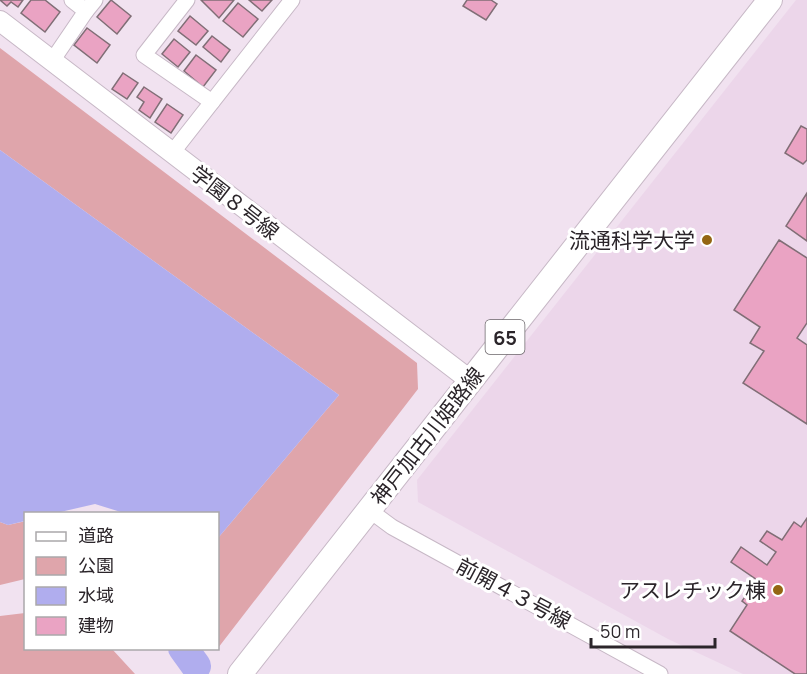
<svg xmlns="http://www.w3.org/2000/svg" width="807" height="674" font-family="Manrope,'Noto Sans JP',sans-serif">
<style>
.built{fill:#ecd6ea}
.green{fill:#dfa5ab}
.water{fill:#b0adee}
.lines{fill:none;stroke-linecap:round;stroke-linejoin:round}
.river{stroke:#b0adee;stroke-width:30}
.building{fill:#eaa3c3;stroke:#806e76;stroke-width:1.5}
.minor-casing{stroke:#c7b8c6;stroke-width:17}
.tertiary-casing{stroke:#c7b8c6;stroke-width:22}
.primary-casing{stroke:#c7b8c6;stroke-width:26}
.minor{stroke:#fff;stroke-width:15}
.tertiary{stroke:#fff;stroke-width:20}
.primary{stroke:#fff;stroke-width:24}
.poi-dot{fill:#946613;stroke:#fff;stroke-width:2}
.labels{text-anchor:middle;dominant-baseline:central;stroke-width:6;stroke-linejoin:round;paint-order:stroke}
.shield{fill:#fff;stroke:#6b666a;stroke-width:1.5}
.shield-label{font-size:20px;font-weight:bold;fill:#2b252a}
.street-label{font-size:21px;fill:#2b252a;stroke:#fff}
.poi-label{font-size:21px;fill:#2b252a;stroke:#fff;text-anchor:end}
</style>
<rect width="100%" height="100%" fill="#f1e2f0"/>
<path class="built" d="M 796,0 L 807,0 L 807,674 L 743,674 L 668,639 L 418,502 L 417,480 Z"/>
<g class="green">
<path d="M 0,48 L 417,363 L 418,389 L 218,648 L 218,538 L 339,395 L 0,150 Z"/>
<path d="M 26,521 L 25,579 L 0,585 L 0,522 L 8,525 Z"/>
<path d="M 25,613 L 26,648 L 112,649 L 135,674 L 0,674 L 0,616 Z"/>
</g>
<path class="water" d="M 0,150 L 339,395 L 218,538 L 218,514 L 124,513 L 95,504 L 56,513 L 26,514 L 25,521 L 8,525 L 0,522 Z"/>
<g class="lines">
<path class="river" d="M 183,648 L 196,666"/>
</g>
<g class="building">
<path d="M 0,0 L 23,0 L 18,7 L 11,2 L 7,6 Z"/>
<path d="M 31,0 L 45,0 L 60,12 L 45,32 L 21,13 Z"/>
<path d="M 111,0 L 131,16 L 117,34 L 97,17 Z"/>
<path d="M 201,0 L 234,0 L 219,18 Z"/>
<path d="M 249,0 L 272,0 L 262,11 Z"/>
<path d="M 467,0 L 491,0 L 497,4 L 486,20 L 463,6 Z"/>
<path d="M 238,3 L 258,19 L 243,37 L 223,21 Z"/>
<path d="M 190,16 L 208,31 L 196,45 L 178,31 Z"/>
<path d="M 87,28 L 110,45 L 97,63 L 74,45 Z"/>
<path d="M 212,36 L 230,50 L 221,62 L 203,47 Z"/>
<path d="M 174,39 L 190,52 L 178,67 L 162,54 Z"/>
<path d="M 196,55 L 216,70 L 203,87 L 184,71 Z"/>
<path d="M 123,73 L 138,83 L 127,99 L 112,89 Z"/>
<path d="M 144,87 L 162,99 L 150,118 L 139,110 L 144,102 L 137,97 Z"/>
<path d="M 167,104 L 183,115 L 171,133 L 155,122 Z"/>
<path d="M 801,126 L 807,129 L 807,160 L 803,164 L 785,153 Z"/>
<path d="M 807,193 L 807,241 L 786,226 Z"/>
<path d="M 779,240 L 807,258 L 807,323 L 797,338 L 807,345 L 807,424 L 743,383 L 764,351 L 750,343 L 760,327 L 734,310 Z"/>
<path d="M 807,518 L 807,674 L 795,674 L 730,631 L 747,605 L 742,601 L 757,580 L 731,562 L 741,547 L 767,565 L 776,552 L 760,541 L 767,531 L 782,540 L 794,522 L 801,527 Z"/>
</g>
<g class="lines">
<g class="minor-casing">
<g id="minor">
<path d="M 72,0 L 86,11 L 95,0"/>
<path d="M 187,0 L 144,55 L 212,102"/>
<path d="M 52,61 L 86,11"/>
<path d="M 172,153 L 292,0"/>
<path d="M 369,510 L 392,527 L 660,674"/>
</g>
</g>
<g class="tertiary-casing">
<path id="tertiary" d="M 0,21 L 471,381"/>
</g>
<g class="primary-casing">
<path id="primary" d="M 240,674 L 770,0"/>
</g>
<use href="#minor" class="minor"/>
<use href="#tertiary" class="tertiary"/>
<use href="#primary" class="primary"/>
</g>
<g class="poi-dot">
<circle cx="707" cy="240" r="6"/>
<circle cx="778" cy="590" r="6"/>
</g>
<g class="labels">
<rect class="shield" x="485.5" y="320" width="39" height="34" rx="4.5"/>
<g class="shield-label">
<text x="505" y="337">65</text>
</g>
<g class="street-label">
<text transform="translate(235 202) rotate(38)">学園８号線</text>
<text transform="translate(427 436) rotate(-52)">神戸加古川姫路線</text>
<text transform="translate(514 593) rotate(28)">前開４３号線</text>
</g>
<g class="poi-label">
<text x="695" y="240">流通科学大学</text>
<text x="766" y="590">アスレチック棟</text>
</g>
</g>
<rect x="24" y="512" width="195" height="138" fill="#ffffff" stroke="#aaa8aa" stroke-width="1.5"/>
<rect x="36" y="532" width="30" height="9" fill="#ffffff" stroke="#aaa8aa" stroke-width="1.5"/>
<text x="78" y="542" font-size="18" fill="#2b252a">道路</text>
<rect x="36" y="557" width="30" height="18" fill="#dfa5ab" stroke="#aaa8aa" stroke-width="1.5"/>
<text x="78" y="572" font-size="18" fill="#2b252a">公園</text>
<rect x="36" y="587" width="30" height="18" fill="#b0adee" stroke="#aaa8aa" stroke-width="1.5"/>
<text x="78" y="602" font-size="18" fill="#2b252a">水域</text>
<rect x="36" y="617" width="30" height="18" fill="#eaa3c3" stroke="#aaa8aa" stroke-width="1.5"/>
<text x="78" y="632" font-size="18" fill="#2b252a">建物</text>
<path d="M591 638v9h124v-9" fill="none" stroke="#2b252a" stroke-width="3"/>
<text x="600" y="638" font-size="18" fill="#2b252a" stroke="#ffffff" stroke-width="4.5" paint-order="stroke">50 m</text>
</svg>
